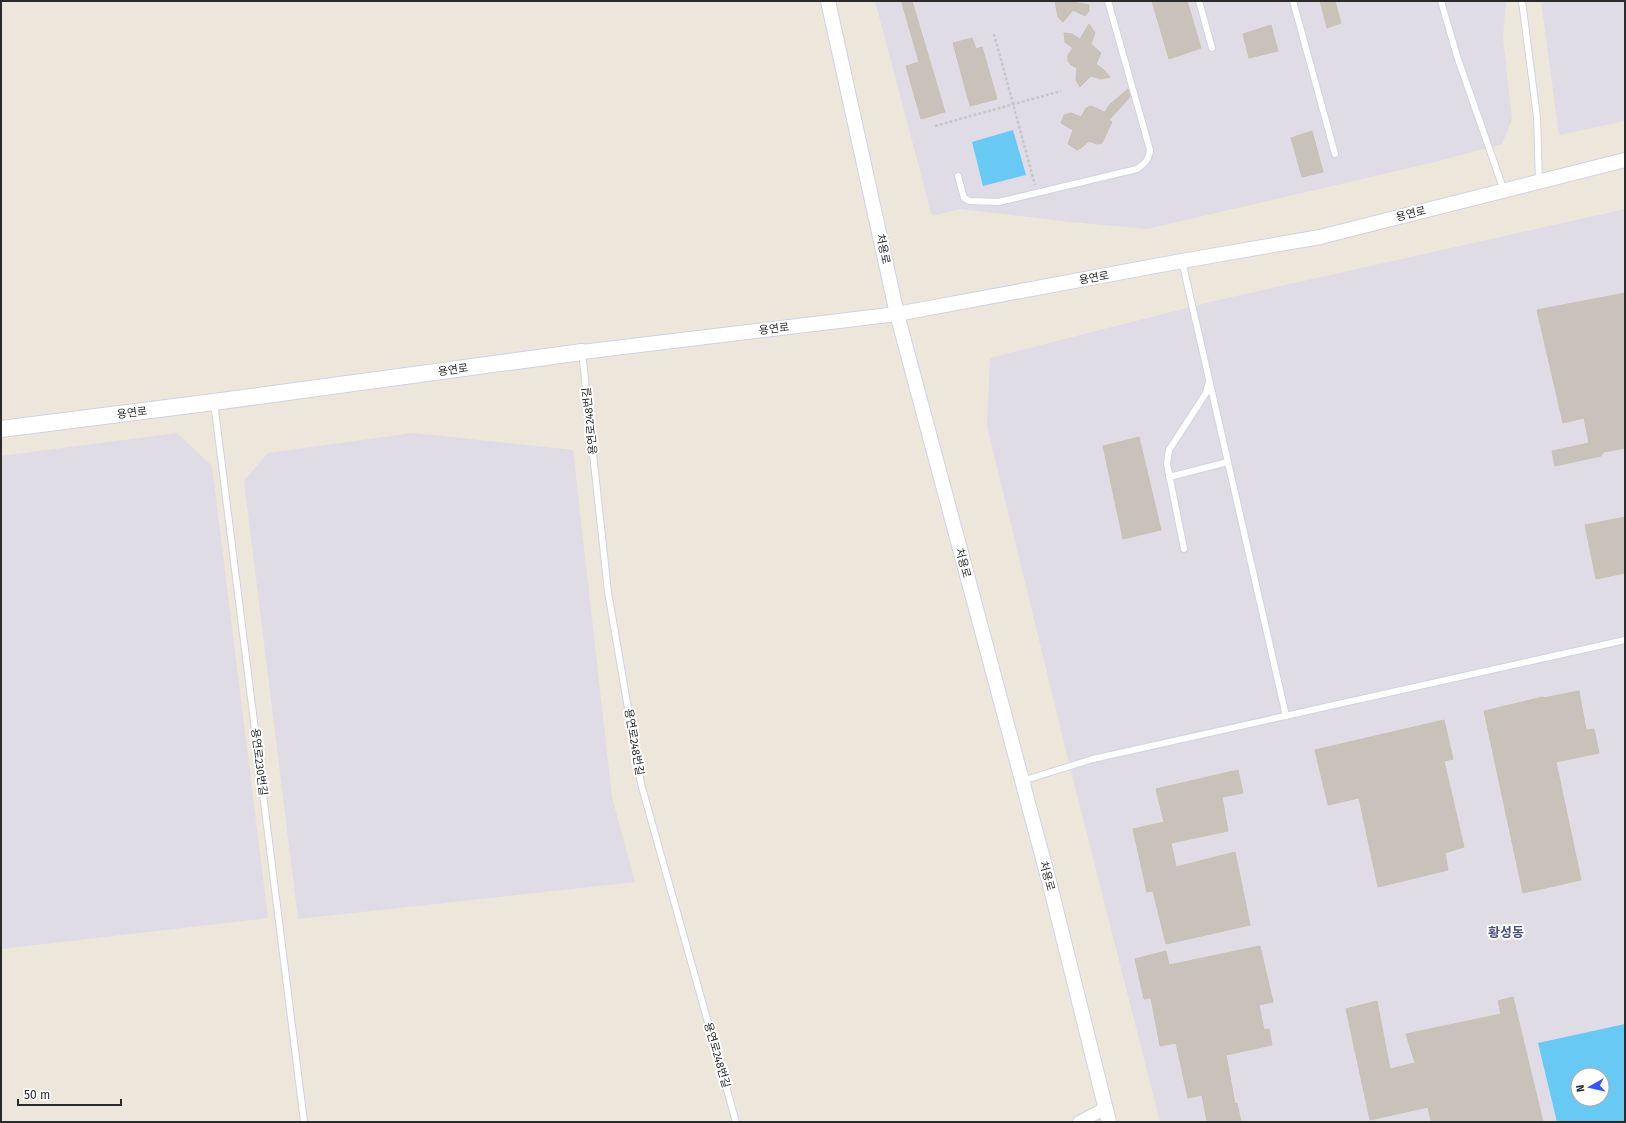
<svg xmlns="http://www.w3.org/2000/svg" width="1626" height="1123" font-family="'Fira Sans','Noto Sans KR',sans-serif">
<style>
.industrial{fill:#dfdce5;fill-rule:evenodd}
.water{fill:#68caf4;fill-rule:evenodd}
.building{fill:#c8c2ba;stroke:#c8c2b4}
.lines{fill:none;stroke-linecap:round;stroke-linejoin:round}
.service-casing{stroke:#d0d3e3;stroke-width:8}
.minor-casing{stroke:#d0d3e3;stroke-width:14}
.tertiary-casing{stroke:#d0d3e3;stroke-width:16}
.secondary-casing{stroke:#d0d3e3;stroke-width:18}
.path{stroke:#c8c8c8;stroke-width:2.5;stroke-dasharray:3 2;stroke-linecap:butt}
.service{stroke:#fff;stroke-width:6}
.minor{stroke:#fff;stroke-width:12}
.tertiary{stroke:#fff;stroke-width:14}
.secondary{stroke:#fff;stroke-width:16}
.labels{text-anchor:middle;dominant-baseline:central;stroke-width:4;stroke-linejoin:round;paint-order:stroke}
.street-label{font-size:11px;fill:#2a2a2a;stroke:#fff}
.quarter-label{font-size:13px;font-weight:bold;fill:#484f7d;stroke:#fff}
</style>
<rect width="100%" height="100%" fill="#ede6db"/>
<g class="industrial">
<path d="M 875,1 L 1506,1 L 1503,38 L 1512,119 L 1502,144 L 1435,162 L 1147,229 L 1071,222 L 960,209 L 932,216 Z"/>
<path d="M 1541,1 L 1625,1 L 1625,121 L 1559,135 Z"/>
<path d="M 1625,209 L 1625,1122 L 1160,1122 L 1069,763 L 987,426 L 990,358 L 1210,302 ZM 1578,1075 L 1602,1075 L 1602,1099 L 1578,1099 Z"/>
<path d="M 177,433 L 212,466 L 268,918 L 1,949 L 1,456 Z"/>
<path d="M 413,433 L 573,450 L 612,797 L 635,882 L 298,919 L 244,481 L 268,453 Z"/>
</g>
<g class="water">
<path d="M 1013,130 L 1026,175 L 983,186 L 972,142 Z"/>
<path d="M 1625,1024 L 1625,1122 L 1557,1122 L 1538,1043 ZM 1578,1075 L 1602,1075 L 1602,1099 L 1578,1099 Z"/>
</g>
<g class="building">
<path d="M 910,1 L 912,1 L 945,112 L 921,119 L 906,66 L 919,62 L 902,3 Z"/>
<path d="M 1055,1 L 1068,1 L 1089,5 L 1089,11 L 1085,16 L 1073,10 L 1063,22 L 1058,17 Z"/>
<path d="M 1152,1 L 1187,1 L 1201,48 L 1169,59 Z"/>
<path d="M 1320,1 L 1335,1 L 1341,23 L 1327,28 Z"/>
<path d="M 1089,24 L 1095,33 L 1091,44 L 1101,53 L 1096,64 L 1104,70 L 1110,77 L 1101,79 L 1091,76 L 1080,87 L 1076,80 L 1077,68 L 1071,65 L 1068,61 L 1068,55 L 1073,48 L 1065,42 L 1064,33 L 1072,34 L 1080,39 Z"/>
<path d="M 1271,25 L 1278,51 L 1249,58 L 1243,34 Z"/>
<path d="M 972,38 L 976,49 L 982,47 L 997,99 L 970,106 L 953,43 Z"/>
<path d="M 1128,89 L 1130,97 L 1109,120 L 1112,122 L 1102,143 L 1097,144 L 1089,141 L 1081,148 L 1077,150 L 1068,144 L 1073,130 L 1061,123 L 1064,115 L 1071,113 L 1081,117 L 1086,108 L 1091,106 L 1105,112 L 1109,105 Z"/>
<path d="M 1312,131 L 1323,172 L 1302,177 L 1291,138 Z"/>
<path d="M 1625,293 L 1625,448 L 1604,452 L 1601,456 L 1555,466 L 1552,451 L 1589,443 L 1584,418 L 1563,423 L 1537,310 Z"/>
<path d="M 1139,437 L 1161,530 L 1123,539 L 1103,446 Z"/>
<path d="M 1625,517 L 1625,573 L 1596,579 L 1585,525 Z"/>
<path d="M 1579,691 L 1586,730 L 1594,729 L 1599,753 L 1556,762 L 1581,880 L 1523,893 L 1484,711 L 1543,697 L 1543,698 Z"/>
<path d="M 1444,720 L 1453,759 L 1444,761 L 1464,847 L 1445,853 L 1448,870 L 1378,887 L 1359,798 L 1328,805 L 1315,750 Z"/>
<path d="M 1238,770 L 1243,793 L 1222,797 L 1228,831 L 1171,843 L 1176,867 L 1235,852 L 1250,925 L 1166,944 L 1153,891 L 1147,892 L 1133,829 L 1164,822 L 1156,789 Z"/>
<path d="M 1260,946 L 1273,1002 L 1259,1005 L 1264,1030 L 1269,1029 L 1272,1045 L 1226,1055 L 1235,1104 L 1237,1103 L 1241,1122 L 1207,1122 L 1202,1095 L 1188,1098 L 1176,1043 L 1160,1046 L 1151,998 L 1144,999 L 1135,959 L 1166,951 L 1169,965 Z"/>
<path d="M 1513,997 L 1543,1122 L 1431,1122 L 1428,1107 L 1370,1120 L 1346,1009 L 1377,1001 L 1390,1069 L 1415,1063 L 1406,1034 L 1501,1014 L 1498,1001 Z"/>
</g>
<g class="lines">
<g class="service-casing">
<g id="service">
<path d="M 1199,1 L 1212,48"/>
<path d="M 1293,1 L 1335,154"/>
<path d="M 1441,1 L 1457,56 L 1504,191"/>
<path d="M 1522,1 L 1537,117 L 1539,182"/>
<path d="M 958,176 L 964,198 L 970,201 L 999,202 L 1137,169 C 1145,163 1149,160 1150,150 L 1108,1"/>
<path d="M 1182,261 L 1286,716"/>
<path d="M 582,352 L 608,592 L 641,784 L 736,1122"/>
<path d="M 214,402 L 304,1122"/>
<path d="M 1169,477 L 1228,462"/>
<path d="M 1184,549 L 1167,464 L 1169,450 L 1206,393 L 1209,382"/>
<path d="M 1022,781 L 1093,759 L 1625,640"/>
</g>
</g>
<g class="minor-casing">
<path id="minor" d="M 1079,1122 L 1106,1108"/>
</g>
<g class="tertiary-casing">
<g id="tertiary">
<path d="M 828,1 L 897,314 L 1049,881 L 1109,1122"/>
<path d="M 582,352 L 897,314 L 1182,261 L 1320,237 L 1625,160"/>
</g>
</g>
<g class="secondary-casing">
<path id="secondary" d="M 1,429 L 214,402 L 582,352"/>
</g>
<g class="path">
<path d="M 994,34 L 1035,185"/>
<path d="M 935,126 L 1061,91"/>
</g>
<use href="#service" class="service"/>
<use href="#minor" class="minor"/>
<use href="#tertiary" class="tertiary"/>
<use href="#secondary" class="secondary"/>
</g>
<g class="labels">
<g class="street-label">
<text transform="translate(1411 214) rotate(-14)">용연로</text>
<text transform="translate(883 249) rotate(78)">처용로</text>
<text transform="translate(1094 278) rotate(-10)">용연로</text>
<text transform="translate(774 329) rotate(-7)">용연로</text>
<text transform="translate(453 370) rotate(-8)">용연로</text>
<text transform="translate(132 413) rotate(-7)">용연로</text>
<text transform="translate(590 421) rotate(-96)">용연로248번길</text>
<text transform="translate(963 563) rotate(75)">처용로</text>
<text transform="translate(634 742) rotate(80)">용연로248번길</text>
<text transform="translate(259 762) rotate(83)">용연로230번길</text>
<text transform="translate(1047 876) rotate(75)">처용로</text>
<text transform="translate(717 1055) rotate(74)">용연로248번길</text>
</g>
<g class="quarter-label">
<text x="1506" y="932">황성동</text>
</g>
</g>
<rect width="1626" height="1123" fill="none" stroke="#2a2a2a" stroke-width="4"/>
<g transform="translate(1590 1087) rotate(262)"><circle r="19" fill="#ffffff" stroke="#aaaaaa"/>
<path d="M0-3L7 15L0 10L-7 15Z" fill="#3554ff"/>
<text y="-6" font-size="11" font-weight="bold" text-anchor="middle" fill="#2a2a2a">N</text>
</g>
<path d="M18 1099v6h103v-6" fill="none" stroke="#2a2a2a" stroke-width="2"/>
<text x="24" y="1099" font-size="12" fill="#2a2a2a" stroke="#ffffff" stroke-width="3" paint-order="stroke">50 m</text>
</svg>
